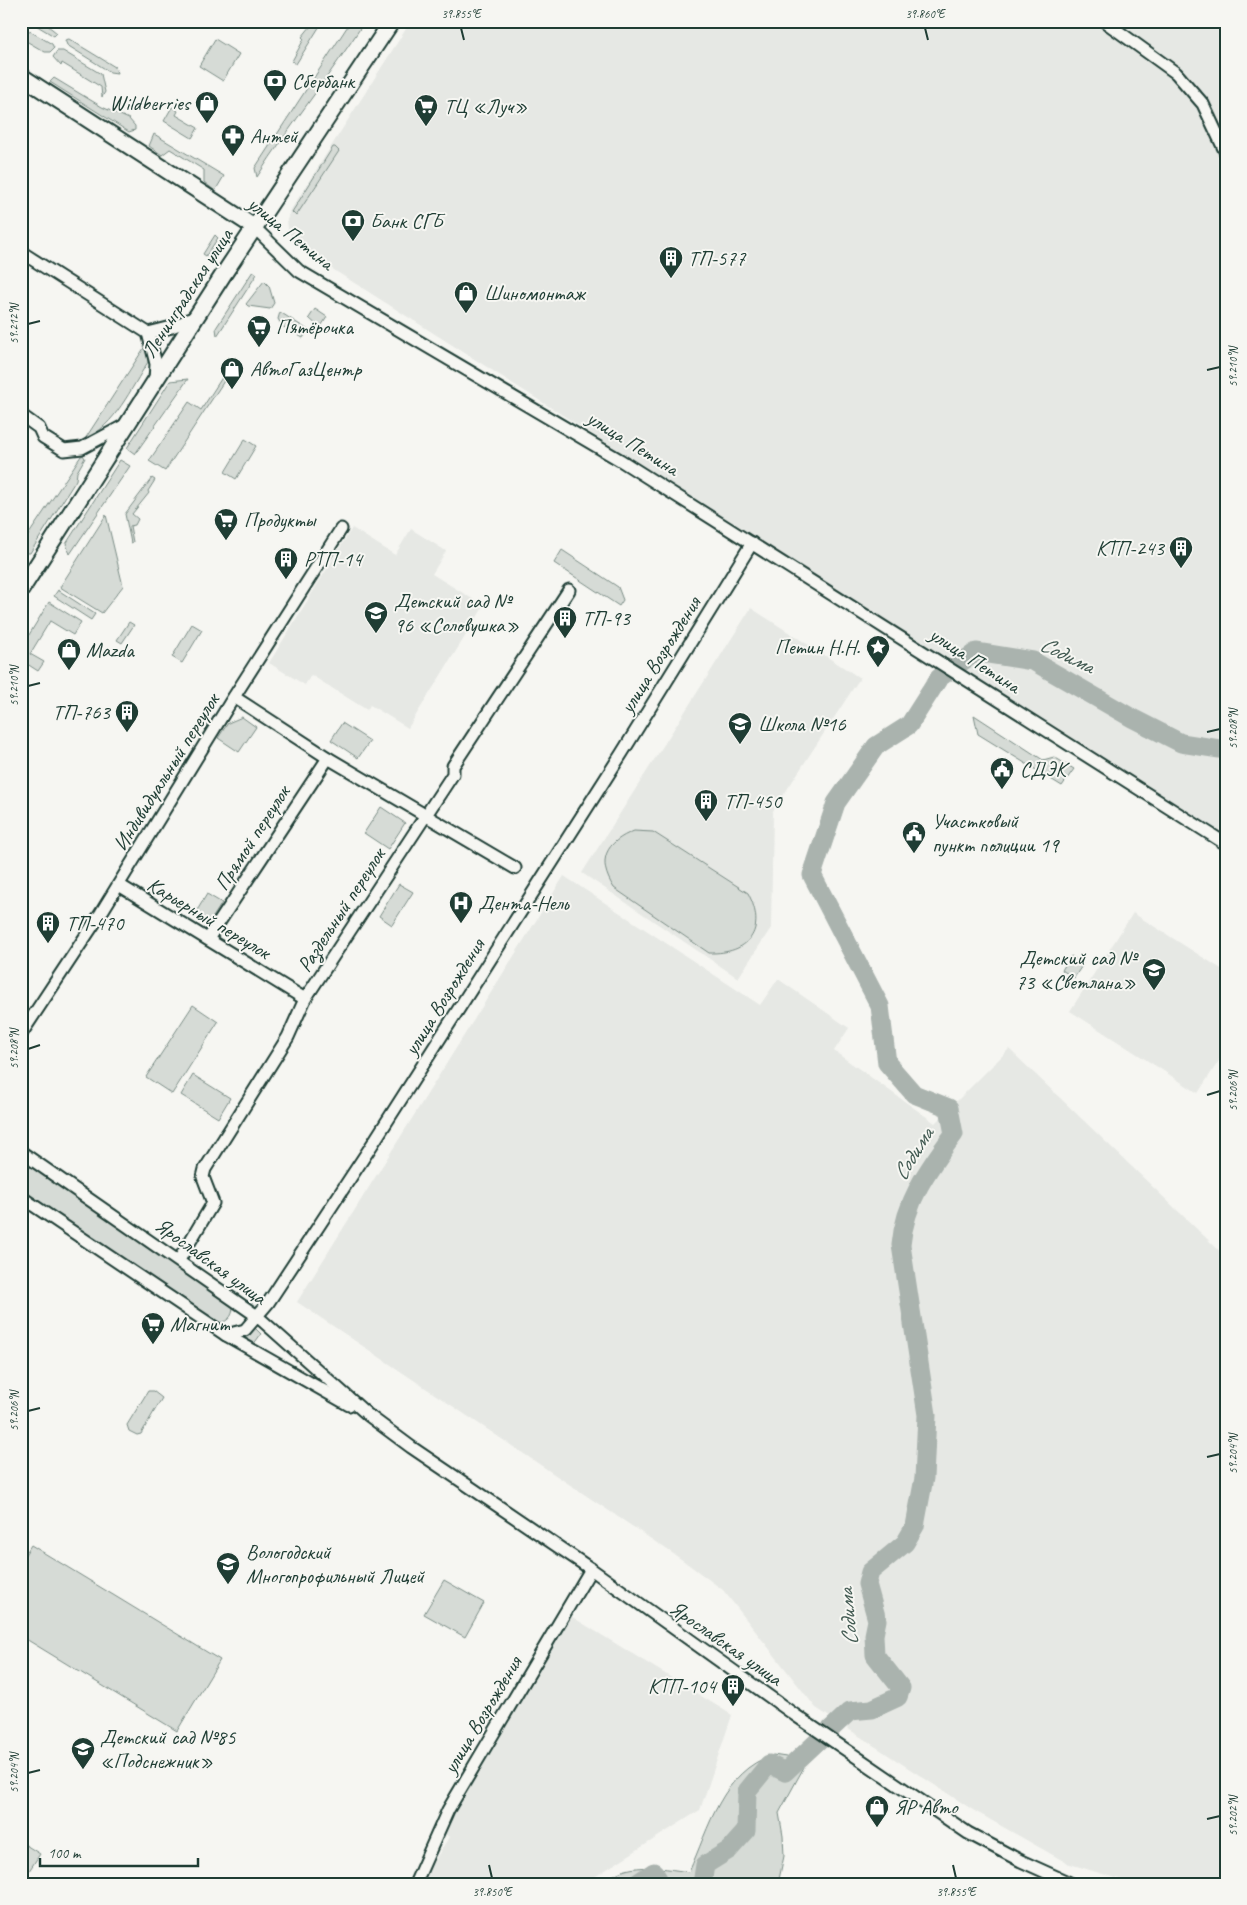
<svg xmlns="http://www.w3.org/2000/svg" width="1247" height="1905" font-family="Caveat,sans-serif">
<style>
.built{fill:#e6e8e4}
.green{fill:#d6dbd6;stroke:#7a8c85}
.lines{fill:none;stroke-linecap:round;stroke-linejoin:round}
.river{stroke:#aab3ae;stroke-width:19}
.minor-casing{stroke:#1f3d34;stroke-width:15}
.major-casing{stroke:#1f3d34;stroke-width:19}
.minor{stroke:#f6f6f2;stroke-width:11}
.major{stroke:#f6f6f2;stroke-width:15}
.ticks{fill:none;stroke:#1f3d34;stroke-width:2}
.labels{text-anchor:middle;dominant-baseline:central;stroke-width:4;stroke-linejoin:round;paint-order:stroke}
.poi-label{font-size:21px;fill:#1f3d34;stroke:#f6f6f2;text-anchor:start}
.street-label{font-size:21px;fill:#1f3d34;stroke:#f6f6f2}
.water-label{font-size:22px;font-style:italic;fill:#425a52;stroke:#f6f6f2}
.neatline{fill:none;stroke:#1f3d34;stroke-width:2}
.ticks-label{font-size:12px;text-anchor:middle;fill:#1f3d34}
</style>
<rect width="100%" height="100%" fill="#f6f6f2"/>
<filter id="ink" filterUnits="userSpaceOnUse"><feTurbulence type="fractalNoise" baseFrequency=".02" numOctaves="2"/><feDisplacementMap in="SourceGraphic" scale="10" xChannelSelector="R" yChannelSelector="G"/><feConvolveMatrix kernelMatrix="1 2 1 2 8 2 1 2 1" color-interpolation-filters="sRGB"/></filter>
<g filter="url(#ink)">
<g class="built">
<path d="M 411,21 L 1226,21 L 1226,836 L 304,251 L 291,237 L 288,229 L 287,220 L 290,211 Z"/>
<path d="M 352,528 L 395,555 L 411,529 L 446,551 L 432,574 L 484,606 L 408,728 L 370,705 L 367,710 L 311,675 L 305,685 L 269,663 Z"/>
<path d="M 751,608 L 860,678 L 773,811 L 771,928 L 738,978 L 582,873 Z"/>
<path d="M 564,876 L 760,1005 L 778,979 L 849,1028 L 834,1051 L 935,1123 L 1009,1049 L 1226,1257 L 1226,1884 L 1135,1884 L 1067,1863 L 973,1810 L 816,1708 L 723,1590 L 681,1559 L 297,1302 Z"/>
<path d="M 1133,913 L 1226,972 L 1226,1050 L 1198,1093 L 1070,1011 Z"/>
<path d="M 569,1615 L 732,1715 L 700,1810 L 596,1876 L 592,1884 L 420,1884 L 449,1837 L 442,1831 Z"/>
</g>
<g class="green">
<path d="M 29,21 L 42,21 L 57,33 L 54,36 Z"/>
<path d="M 315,21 L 323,21 L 296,64 L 292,61 L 304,39 L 302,37 Z"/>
<path d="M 351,21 L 365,21 C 331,74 291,124 257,177 L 255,168 Z"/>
<path d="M 21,26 L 52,44 L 54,48 L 50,52 L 45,52 L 21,38 Z"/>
<path d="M 69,39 L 115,67 L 117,73 L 110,72 L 67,45 L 65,40 Z"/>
<path d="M 215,39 L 239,54 L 223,81 L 199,66 Z"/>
<path d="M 57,51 L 63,51 L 101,74 L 105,92 L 102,97 L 101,87 L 62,63 L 61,66 L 53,57 Z"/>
<path d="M 54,78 L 102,107 L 129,119 L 135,126 L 135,130 L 129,132 L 50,82 Z"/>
<path d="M 172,107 L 178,111 L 176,115 L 198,128 L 192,138 L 164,121 Z"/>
<path d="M 154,134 L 224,176 L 215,191 L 204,182 L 204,170 L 170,149 L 162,155 L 149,146 Z"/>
<path d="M 333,147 L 335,147 L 339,151 L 296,216 L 292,212 Z"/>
<path d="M 215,235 L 218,238 L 206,256 L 203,254 Z"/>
<path d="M 253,271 L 257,274 L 217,336 L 216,328 Z"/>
<path d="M 264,281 L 269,286 L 274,303 L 270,309 L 248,306 L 246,304 Z"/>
<path d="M 315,309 L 327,317 L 320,328 L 309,318 Z"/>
<path d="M 280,312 L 308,330 L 303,338 L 282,326 L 278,319 Z"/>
<path d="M 146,345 L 148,362 C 131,388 115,426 85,439 Z"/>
<path d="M 223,376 L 226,378 L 165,471 L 149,461 L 189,402 L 201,410 Z"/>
<path d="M 188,379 L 135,454 L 127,448 L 170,381 Z"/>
<path d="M 245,439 L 256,446 L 236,479 L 225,472 Z"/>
<path d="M 83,455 L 85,458 L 77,472 L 76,480 L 30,553 L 25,553 L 21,551 L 21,546 L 81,456 Z"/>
<path d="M 120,460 L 130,466 L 70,554 L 66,544 Z"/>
<path d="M 152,478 L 155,480 L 148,491 L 149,493 L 132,514 L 138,519 L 135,525 L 130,526 L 133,542 L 131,543 L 125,514 Z"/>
<path d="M 106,515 L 123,586 L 102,613 L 60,587 Z"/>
<path d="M 562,550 L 618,587 L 623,600 L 619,606 L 554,563 Z"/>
<path d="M 58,590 L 95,614 L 91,620 L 54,596 Z"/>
<path d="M 49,602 L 81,622 L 73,635 L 50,621 L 30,654 L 44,662 L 38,671 L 21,660 L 21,648 Z"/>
<path d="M 129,622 L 134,625 L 122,643 L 117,640 Z"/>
<path d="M 192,624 L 202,630 L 182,663 L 172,657 Z"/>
<path d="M 974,715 L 1043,760 L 1054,757 L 1074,769 L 1062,786 L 978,734 Z"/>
<path d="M 242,717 L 256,727 L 239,752 L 218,738 L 228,723 Z"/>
<path d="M 342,723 L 370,741 L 358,758 L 331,740 Z"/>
<path d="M 381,807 L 405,823 L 388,849 L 364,833 Z"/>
<path d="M 634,831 L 653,832 L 748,893 C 768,931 748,954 709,953 L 614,888 C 596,860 606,842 634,831 Z"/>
<path d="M 399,884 L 413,892 L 392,925 L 379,916 Z"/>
<path d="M 207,894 L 222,903 L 208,925 L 193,917 Z"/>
<path d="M 1071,956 L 1083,964 L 1074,978 L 1062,970 Z"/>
<path d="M 193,1005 L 218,1022 L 172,1094 L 146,1077 Z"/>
<path d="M 193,1075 L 230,1098 L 218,1118 L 181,1095 Z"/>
<path d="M 21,1159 L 232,1302 C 235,1313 230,1322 218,1323 L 21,1194 Z"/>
<path d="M 253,1326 L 261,1334 L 253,1345 L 242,1338 L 248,1334 Z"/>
<path d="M 148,1391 L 153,1391 L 162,1398 L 141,1434 L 137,1435 L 129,1431 L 127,1425 Z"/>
<path d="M 31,1545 L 220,1660 L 177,1731 L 21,1636 L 21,1561 Z"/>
<path d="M 444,1580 L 484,1603 L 465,1637 L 424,1614 Z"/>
<path d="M 773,1755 L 786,1757 L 804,1767 L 779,1813 L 783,1836 L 784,1856 L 778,1884 L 603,1884 C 624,1860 661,1868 689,1872 C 709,1828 722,1771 773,1755 Z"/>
<path d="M 21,1842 L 40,1854 L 25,1877 L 21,1875 Z"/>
</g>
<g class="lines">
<g class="river">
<path d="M 636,1884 L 654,1872 L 661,1884"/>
<path d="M 702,1884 L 705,1865 L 729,1850 L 746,1831 L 747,1791 L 769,1764 L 785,1772 L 850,1711 L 872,1709 L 898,1697 L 901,1688 L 875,1655 L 874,1635 L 877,1620 L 867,1584 L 870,1572 L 905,1543 L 915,1526 L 924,1478 L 927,1415 L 901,1245 C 905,1201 928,1169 954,1134 L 949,1108 L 914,1094 L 887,1063 L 880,1006 L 812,875 L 836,803 L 876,746 L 909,725 L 939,678 L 976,652 L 1033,661 L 1132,718 L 1181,743 L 1226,750"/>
</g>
<g class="minor-casing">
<g id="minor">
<path d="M 1104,21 L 1176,73 L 1203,104 L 1226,153"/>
<path d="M 254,227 L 299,271 L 620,460 L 1226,844"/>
<path d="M 21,252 L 148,333 L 156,364 L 155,380"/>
<path d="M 148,333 L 172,327 L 195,317"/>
<path d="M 21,415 L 39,428 L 43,437 L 64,450 L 82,448 L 125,425"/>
<path d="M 234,697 L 328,758 L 515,868"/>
<path d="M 119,885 L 305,999"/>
<path d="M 208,939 L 328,758"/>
<path d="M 21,1034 L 101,913 L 230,703 L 341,529"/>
<path d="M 21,1152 L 257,1316 L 368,1415 L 411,1447 L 591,1569 L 795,1715 L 968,1833 L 1021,1861 L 1072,1884"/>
<path d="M 21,1197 L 226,1335 L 349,1405"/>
<path d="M 179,1260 L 213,1203 L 203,1177 L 205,1169 L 288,1037 L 305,999 L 453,774 L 453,766 L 569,590"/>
<path d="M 226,1335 L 245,1330 L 268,1303 L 368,1151 L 622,753 L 752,543"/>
<path d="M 415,1884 L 448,1810 L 591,1569"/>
</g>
</g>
<g class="major-casing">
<g id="major">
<path d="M 21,76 L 254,227"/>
<path d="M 21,590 L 223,275 L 392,21"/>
</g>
</g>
<use href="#minor" class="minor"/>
<use href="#major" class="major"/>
</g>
</g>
<path class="ticks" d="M 461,28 L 464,40M 925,28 L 928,40M 28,324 L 40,321M 1207,370 L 1220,367M 28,686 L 40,683M 1207,732 L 1220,729M 28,1049 L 40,1045M 1207,1095 L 1220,1091M 28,1411 L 40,1408M 1207,1457 L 1220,1454M 28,1773 L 40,1770M 1207,1819 L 1220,1816M 489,1865 L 492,1878M 953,1865 L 956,1878"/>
<defs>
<g id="bank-pin" transform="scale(1.25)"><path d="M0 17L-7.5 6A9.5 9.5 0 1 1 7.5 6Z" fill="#1f3d34" stroke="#f6f6f2"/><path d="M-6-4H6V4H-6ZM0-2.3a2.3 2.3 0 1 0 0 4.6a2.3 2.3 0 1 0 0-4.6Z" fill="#fff"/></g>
<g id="shop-pin" transform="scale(1.25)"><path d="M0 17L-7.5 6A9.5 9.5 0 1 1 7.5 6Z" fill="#1f3d34" stroke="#f6f6f2"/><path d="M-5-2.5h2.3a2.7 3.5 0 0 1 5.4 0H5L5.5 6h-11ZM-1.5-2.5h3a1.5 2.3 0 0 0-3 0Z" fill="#fff"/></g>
<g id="supermarket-pin" transform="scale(1.25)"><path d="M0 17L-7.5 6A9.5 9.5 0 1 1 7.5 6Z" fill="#1f3d34" stroke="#f6f6f2"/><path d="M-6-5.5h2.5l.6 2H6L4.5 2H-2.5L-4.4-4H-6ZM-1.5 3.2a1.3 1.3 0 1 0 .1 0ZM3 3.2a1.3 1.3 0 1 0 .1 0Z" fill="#fff"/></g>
<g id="pharmacy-pin" transform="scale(1.25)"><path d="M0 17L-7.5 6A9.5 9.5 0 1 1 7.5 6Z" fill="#1f3d34" stroke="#f6f6f2"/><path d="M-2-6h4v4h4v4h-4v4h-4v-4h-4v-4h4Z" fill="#fff"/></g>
<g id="building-pin" transform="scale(1.25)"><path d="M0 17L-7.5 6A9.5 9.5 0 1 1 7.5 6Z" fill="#1f3d34" stroke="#f6f6f2"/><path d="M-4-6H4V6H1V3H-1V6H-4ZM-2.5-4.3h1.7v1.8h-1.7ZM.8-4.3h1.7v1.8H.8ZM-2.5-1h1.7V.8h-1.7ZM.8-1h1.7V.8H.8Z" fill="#fff"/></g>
<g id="school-pin" transform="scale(1.25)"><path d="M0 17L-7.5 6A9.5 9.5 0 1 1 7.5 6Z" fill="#1f3d34" stroke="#f6f6f2"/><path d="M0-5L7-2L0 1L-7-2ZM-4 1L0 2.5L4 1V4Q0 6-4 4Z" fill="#fff"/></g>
<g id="sight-pin" transform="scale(1.25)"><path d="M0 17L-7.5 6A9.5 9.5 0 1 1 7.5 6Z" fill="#1f3d34" stroke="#f6f6f2"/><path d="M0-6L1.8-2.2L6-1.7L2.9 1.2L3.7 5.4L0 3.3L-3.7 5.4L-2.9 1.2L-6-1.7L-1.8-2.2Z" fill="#fff"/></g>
<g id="civic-pin" transform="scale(1.25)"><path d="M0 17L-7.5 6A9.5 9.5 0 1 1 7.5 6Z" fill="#1f3d34" stroke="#f6f6f2"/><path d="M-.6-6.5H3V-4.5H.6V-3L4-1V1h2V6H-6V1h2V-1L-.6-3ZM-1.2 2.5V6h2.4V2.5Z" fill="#fff"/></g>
<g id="hospital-pin" transform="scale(1.25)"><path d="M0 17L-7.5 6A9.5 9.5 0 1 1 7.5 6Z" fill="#1f3d34" stroke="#f6f6f2"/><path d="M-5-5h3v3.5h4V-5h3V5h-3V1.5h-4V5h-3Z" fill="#fff"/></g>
</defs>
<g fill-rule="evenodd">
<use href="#bank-pin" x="275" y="81"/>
<use href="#shop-pin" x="207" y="103"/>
<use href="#supermarket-pin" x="426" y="106"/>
<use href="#pharmacy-pin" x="233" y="136"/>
<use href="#bank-pin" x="353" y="221"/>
<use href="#building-pin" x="671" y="258"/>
<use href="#shop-pin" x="466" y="293"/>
<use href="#supermarket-pin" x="259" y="327"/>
<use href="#shop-pin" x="232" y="369"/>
<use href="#supermarket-pin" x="226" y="520"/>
<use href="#building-pin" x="1181" y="548"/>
<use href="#building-pin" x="286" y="559"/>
<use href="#school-pin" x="376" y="613"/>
<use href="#building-pin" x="565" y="618"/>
<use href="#sight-pin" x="878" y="647"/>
<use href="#shop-pin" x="69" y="650"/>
<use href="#building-pin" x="127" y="712"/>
<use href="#school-pin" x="740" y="724"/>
<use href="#civic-pin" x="1002" y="769"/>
<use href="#building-pin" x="706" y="801"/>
<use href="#civic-pin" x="914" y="833"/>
<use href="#hospital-pin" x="461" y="903"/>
<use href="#building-pin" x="48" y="923"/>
<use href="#school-pin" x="1154" y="970"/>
<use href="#supermarket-pin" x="153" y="1324"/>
<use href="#school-pin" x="228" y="1564"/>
<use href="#building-pin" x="733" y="1686"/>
<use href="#school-pin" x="83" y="1749"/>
<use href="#shop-pin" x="877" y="1807"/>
</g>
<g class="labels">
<g class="poi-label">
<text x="292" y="81">Сбербанк</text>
<text x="190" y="103" text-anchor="end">Wildberries</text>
<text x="444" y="106">ТЦ «Луч»</text>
<text x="250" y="136">Антей</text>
<text x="370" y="221">Банк СГБ</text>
<text x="688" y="258">ТП-577</text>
<text x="484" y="293">Шиномонтаж</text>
<text x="276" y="327">Пятёрочка</text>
<text x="250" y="369">АвтоГазЦентр</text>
<text x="244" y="520">Продукты</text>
<text x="1164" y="548" text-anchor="end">КТП-243</text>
<text x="304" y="559">РТП-14</text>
<text x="394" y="601">Детский сад №<tspan x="394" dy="24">96 «Соловушка»</tspan></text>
<text x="582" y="618">ТП-93</text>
<text x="860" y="647" text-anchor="end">Петин Н.Н.</text>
<text x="86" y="650">Mazda</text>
<text x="110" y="712" text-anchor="end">ТП-763</text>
<text x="758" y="724">Школа №16</text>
<text x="1020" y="769">СДЭК</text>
<text x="724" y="801">ТП-450</text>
<text x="932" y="821">Участковый<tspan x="932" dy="24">пункт полиции 19</tspan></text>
<text x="478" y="903">Дента-Нель</text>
<text x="66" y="923">ТП-470</text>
<text x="1136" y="958" text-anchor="end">Детский сад №<tspan x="1136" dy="24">73 «Светлана»</tspan></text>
<text x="170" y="1324">Магнит</text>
<text x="246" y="1552">Вологодский<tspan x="246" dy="24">Многопрофильный Лицей</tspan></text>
<text x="716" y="1686" text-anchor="end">КТП-104</text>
<text x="100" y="1737">Детский сад №85<tspan x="100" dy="24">«Подснежник»</tspan></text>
<text x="894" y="1807">ЯР Авто</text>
</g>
<g class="street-label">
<text transform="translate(291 233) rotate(39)">улица Петина</text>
<text transform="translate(187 293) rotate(-57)">Ленинградская улица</text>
<text transform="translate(633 443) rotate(32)">улица Петина</text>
<text transform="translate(660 655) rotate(-58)">улица Возрождения</text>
<text transform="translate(975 660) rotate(33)">улица Петина</text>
<text transform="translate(166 772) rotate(-58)">Индивидуальный переулок</text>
<text transform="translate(252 838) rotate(-57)">Прямой переулок</text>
<text transform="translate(341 910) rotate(-57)">Раздельный переулок</text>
<text transform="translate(209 918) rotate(31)">Карьерный переулок</text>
<text transform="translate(444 997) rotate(-58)">улица Возрождения</text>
<text transform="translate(211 1261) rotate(36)">Ярославская улица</text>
<text transform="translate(726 1643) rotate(35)">Ярославская улица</text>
<text transform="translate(482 1715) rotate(-59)">улица Возрождения</text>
</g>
<g class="water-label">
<text transform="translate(1067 655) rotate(26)">Содима</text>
<text transform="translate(913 1154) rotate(-58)">Содима</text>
<text transform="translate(848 1617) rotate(-95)">Содима</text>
</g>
</g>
<rect width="1247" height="1905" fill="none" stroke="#f6f6f2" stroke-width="55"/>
<path d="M40 1858v8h158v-8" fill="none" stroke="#1f3d34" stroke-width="2.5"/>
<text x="48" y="1858" font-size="15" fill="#1f3d34" stroke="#f6f6f2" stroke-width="4" paint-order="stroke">100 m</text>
<rect x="28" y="28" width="1192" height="1850" class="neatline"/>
<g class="ticks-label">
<text x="461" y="18">39.855°E</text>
<text x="925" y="18">39.860°E</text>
<text transform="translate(14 324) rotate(-90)" y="4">59.212°N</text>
<text transform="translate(1233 367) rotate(-90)" y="4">59.210°N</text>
<text transform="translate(14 686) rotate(-90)" y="4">59.210°N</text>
<text transform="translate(1233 729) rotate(-90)" y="4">59.208°N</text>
<text transform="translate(14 1049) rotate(-90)" y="4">59.208°N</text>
<text transform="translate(1233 1091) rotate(-90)" y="4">59.206°N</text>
<text transform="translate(14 1411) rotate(-90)" y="4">59.206°N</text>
<text transform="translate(1233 1454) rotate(-90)" y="4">59.204°N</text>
<text transform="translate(14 1773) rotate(-90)" y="4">59.204°N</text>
<text transform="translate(1233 1816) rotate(-90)" y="4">59.202°N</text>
<text x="492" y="1896">39.850°E</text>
<text x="956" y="1896">39.855°E</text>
</g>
</svg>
